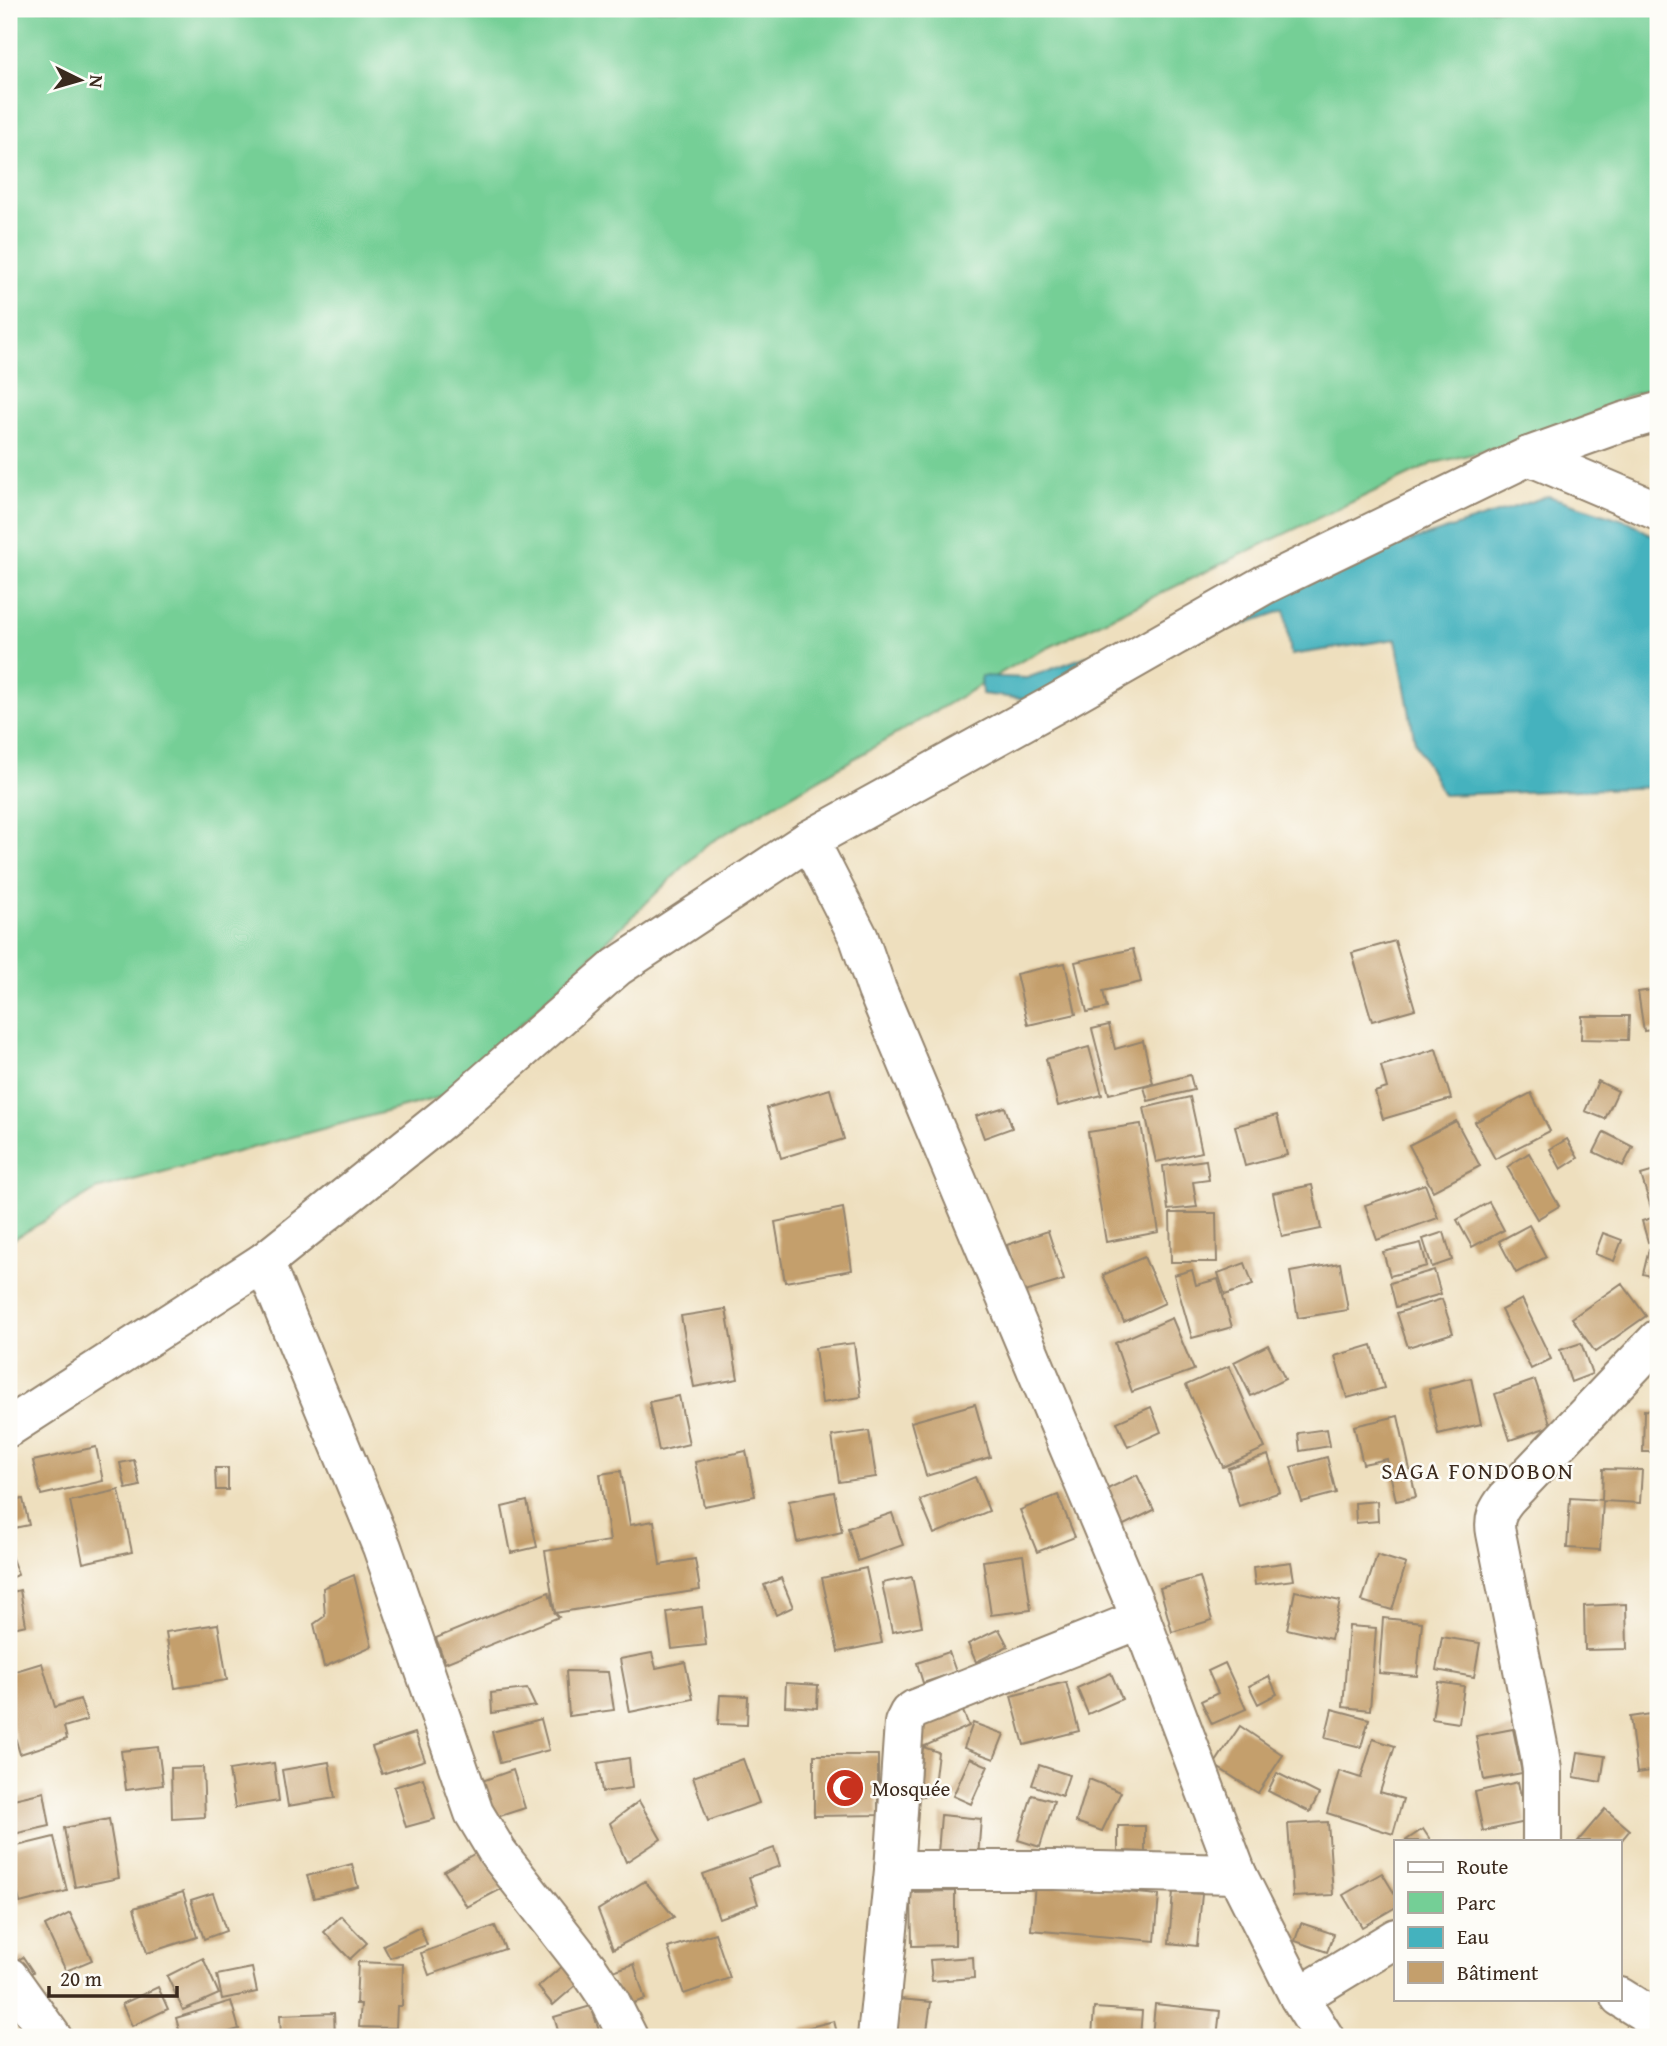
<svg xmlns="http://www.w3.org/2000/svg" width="1667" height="2046" font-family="'Gentium Book Plus',serif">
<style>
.green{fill:#74cf96;stroke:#587c5a;stroke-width:2}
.water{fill:#44b2be;stroke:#406e6e;stroke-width:2}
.building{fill:#c49f6c}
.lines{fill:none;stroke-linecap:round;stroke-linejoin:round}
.minor-casing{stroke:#94846e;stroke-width:42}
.minor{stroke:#fff;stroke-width:38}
.labels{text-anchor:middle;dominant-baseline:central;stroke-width:5;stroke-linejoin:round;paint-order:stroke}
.poi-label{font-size:21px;fill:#3b2a1e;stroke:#fdfcf7;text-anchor:start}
.neighbourhood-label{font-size:23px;letter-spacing:2px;fill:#3b2a1e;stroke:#fdfcf7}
</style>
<rect width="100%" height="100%" fill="#fdfcf7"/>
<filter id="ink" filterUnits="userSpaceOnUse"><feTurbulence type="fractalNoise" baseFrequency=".0143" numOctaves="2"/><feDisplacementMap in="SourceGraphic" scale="14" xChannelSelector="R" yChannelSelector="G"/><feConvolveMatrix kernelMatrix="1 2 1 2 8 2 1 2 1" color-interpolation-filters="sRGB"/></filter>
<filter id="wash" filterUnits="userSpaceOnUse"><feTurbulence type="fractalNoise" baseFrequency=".00686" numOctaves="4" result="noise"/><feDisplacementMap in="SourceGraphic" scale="28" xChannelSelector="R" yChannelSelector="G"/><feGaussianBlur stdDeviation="1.57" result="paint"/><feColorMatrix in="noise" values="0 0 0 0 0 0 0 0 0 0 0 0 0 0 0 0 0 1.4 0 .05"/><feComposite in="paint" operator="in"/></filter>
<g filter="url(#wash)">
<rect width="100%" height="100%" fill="#eedfbe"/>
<path class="green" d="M 9,9 L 1658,9 L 1658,387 L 1628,396 L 1541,438 L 1434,463 L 1232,559 L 1025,659 L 706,845 L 448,1095 L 96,1190 L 9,1242 Z"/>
<path class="water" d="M 1548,496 L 1630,522 L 1658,539 L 1658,787 L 1443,795 L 1415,742 L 1396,639 L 1291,655 L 1285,610 L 1024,699 L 982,694 L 981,676 L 1027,678 L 1326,569 Z"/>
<g id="blocks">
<g class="building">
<path d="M 1395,941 L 1415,1009 L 1372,1021 L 1352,953 Z"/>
<path d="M 1133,949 L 1141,982 L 1103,991 L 1107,1008 L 1087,1012 L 1075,962 Z"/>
<path d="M 1065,963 L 1076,1014 L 1028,1025 L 1016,974 Z"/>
<path d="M 1658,989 L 1658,1029 L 1644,1031 L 1638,992 Z"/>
<path d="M 1582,1016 L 1629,1016 L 1628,1040 L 1581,1039 Z"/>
<path d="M 1109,1025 L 1115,1049 L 1143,1041 L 1153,1083 L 1109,1094 L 1092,1029 Z"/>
<path d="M 1089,1047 L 1102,1095 L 1058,1106 L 1046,1059 Z"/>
<path d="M 1436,1049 L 1451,1099 L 1383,1119 L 1375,1092 L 1387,1088 L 1381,1066 Z"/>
<path d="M 1190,1075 L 1194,1090 L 1148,1101 L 1144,1087 Z"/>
<path d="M 1598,1081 L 1618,1091 L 1605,1119 L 1585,1111 Z"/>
<path d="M 830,1089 L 844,1139 L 781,1158 L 767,1108 Z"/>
<path d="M 1531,1093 L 1550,1131 L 1495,1159 L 1475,1122 Z"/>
<path d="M 1190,1097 L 1202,1152 L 1156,1162 L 1144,1108 Z"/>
<path d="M 1005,1107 L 1012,1128 L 984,1138 L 976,1116 Z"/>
<path d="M 1277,1115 L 1287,1155 L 1245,1166 L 1235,1126 Z"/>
<path d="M 1456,1121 L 1480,1166 L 1433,1191 L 1409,1145 Z"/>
<path d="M 1141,1124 L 1159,1232 L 1106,1242 L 1088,1132 Z"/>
<path d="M 1604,1132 L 1633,1147 L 1623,1166 L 1594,1152 Z"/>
<path d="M 1567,1139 L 1578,1158 L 1561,1169 L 1550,1149 Z"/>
<path d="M 1529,1153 L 1559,1206 L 1537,1219 L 1507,1167 Z"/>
<path d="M 1206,1160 L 1209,1180 L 1193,1182 L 1197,1207 L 1168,1210 L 1163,1166 Z"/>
<path d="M 1658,1170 L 1658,1209 L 1652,1211 L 1641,1175 Z"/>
<path d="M 1425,1184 L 1438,1218 L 1377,1240 L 1365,1205 Z"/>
<path d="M 1312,1185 L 1321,1229 L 1282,1237 L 1273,1193 Z"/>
<path d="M 1489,1202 L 1504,1230 L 1472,1247 L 1457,1220 Z"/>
<path d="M 843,1208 L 852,1270 L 785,1282 L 775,1222 Z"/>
<path d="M 1170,1213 L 1216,1213 L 1217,1262 L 1171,1262 Z"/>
<path d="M 1658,1216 L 1658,1239 L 1648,1242 L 1642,1221 Z"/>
<path d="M 1529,1225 L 1546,1257 L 1516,1273 L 1499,1241 Z"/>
<path d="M 1048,1231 L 1064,1280 L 1022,1293 L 1007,1245 Z"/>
<path d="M 1444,1232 L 1452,1260 L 1432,1267 L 1423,1239 Z"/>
<path d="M 1603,1233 L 1622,1240 L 1614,1261 L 1595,1254 Z"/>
<path d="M 1421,1243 L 1427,1266 L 1390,1276 L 1383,1252 Z"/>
<path d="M 1649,1249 L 1658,1251 L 1658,1278 L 1643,1274 Z"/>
<path d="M 1144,1257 L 1165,1303 L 1124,1322 L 1103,1275 Z"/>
<path d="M 1245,1263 L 1253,1285 L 1225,1295 L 1218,1273 Z"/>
<path d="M 1340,1263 L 1348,1310 L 1298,1318 L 1290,1272 Z"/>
<path d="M 1192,1270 L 1196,1285 L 1218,1279 L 1232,1327 L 1192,1338 L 1174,1275 Z"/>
<path d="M 1434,1270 L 1441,1294 L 1396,1307 L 1390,1283 Z"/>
<path d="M 1622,1283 L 1646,1316 L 1595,1352 L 1572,1318 Z"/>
<path d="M 1442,1299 L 1453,1333 L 1408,1347 L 1397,1313 Z"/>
<path d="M 1522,1299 L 1551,1359 L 1531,1369 L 1501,1310 Z"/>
<path d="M 726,1309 L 738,1379 L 694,1387 L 681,1316 Z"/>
<path d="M 1172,1318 L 1194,1370 L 1132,1392 L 1115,1343 Z"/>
<path d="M 854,1343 L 861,1397 L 822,1403 L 815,1348 Z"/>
<path d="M 1581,1343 L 1592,1374 L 1571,1382 L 1560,1350 Z"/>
<path d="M 1268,1345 L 1285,1379 L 1251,1396 L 1234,1362 Z"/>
<path d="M 1372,1345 L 1384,1388 L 1347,1398 L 1335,1356 Z"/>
<path d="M 1229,1366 L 1265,1448 L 1223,1467 L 1186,1385 Z"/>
<path d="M 1471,1378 L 1481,1424 L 1438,1434 L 1429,1389 Z"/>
<path d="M 1535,1380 L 1551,1426 L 1510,1440 L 1495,1394 Z"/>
<path d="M 679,1396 L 689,1444 L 659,1451 L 649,1402 Z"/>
<path d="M 975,1404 L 990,1457 L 926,1476 L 911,1422 Z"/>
<path d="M 1151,1407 L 1161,1432 L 1128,1447 L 1117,1422 Z"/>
<path d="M 1644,1410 L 1658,1411 L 1658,1452 L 1643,1452 Z"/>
<path d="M 1398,1416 L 1416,1497 L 1396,1501 L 1387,1459 L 1363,1464 L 1354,1426 Z"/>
<path d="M 1327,1429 L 1330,1446 L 1300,1451 L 1298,1433 Z"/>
<path d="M 869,1431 L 876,1477 L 839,1482 L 832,1436 Z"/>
<path d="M 96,1447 L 103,1481 L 41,1495 L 33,1461 Z"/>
<path d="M 746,1451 L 755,1496 L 704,1506 L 695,1462 Z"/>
<path d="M 1268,1455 L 1280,1492 L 1239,1506 L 1228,1468 Z"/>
<path d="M 1327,1457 L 1336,1493 L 1302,1502 L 1291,1467 Z"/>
<path d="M 134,1460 L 140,1486 L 126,1489 L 120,1463 Z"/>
<path d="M 215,1468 L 228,1468 L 228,1490 L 216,1490 Z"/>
<path d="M 1603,1469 L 1642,1470 L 1640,1503 L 1603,1501 L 1600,1550 L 1567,1548 L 1570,1498 L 1602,1500 Z"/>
<path d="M 621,1471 L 630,1525 L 654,1521 L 660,1565 L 695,1559 L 700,1590 L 555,1613 L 559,1617 L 445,1663 L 436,1638 L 549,1592 L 555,1613 L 545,1551 L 610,1541 L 600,1474 Z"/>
<path d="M 1137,1475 L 1154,1510 L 1114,1530 L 1097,1494 Z"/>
<path d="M 975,1477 L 989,1511 L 934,1534 L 920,1500 Z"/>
<path d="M 119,1490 L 132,1552 L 83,1563 L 70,1501 Z"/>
<path d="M 834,1492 L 842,1532 L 797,1542 L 789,1501 Z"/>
<path d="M 1058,1495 L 1075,1537 L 1037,1552 L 1020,1510 Z"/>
<path d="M 23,1499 L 29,1525 L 9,1529 L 9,1502 Z"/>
<path d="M 527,1501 L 537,1547 L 511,1553 L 502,1507 Z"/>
<path d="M 1377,1501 L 1378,1521 L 1356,1523 L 1355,1503 Z"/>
<path d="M 892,1513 L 903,1545 L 858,1561 L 848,1528 Z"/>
<path d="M 9,1550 L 18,1575 L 9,1578 Z"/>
<path d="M 1023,1555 L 1031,1610 L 991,1615 L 983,1561 Z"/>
<path d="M 1377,1555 L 1406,1564 L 1392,1610 L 1362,1601 Z"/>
<path d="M 1291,1562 L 1294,1580 L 1255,1585 L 1253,1567 Z"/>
<path d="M 866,1568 L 882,1643 L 838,1652 L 822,1578 Z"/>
<path d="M 354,1575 L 372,1646 L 324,1667 L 314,1624 L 325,1616 L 323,1588 Z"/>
<path d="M 912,1577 L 922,1626 L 892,1632 L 882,1583 Z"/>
<path d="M 1200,1577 L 1212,1620 L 1172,1632 L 1160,1588 Z"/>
<path d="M 781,1578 L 793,1607 L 776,1615 L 764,1585 Z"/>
<path d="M 20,1590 L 26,1625 L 9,1629 L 9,1593 Z"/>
<path d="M 1295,1591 L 1340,1601 L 1331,1639 L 1287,1629 Z"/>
<path d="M 1626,1604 L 1627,1649 L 1585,1650 L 1584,1606 Z"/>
<path d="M 702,1607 L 706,1645 L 672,1649 L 667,1612 Z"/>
<path d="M 1383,1618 L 1422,1622 L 1417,1676 L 1379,1673 Z"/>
<path d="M 218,1624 L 227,1680 L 175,1688 L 166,1632 Z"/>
<path d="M 1349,1626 L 1376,1628 L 1370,1710 L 1343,1707 Z"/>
<path d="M 999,1629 L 1008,1646 L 976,1662 L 968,1644 Z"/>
<path d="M 1442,1637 L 1480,1643 L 1474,1677 L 1436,1670 Z"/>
<path d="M 949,1652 L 956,1672 L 923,1683 L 917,1663 Z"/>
<path d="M 652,1653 L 656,1668 L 685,1662 L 693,1699 L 630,1712 L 620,1659 Z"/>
<path d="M 42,1663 L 55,1707 L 80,1699 L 87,1720 L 64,1727 L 67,1739 L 20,1754 L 9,1716 L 9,1673 Z"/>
<path d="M 1225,1663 L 1246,1709 L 1212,1724 L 1201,1701 L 1218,1693 L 1208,1671 Z"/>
<path d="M 566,1671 L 608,1672 L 614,1710 L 569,1716 Z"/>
<path d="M 1111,1673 L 1122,1699 L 1088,1714 L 1077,1688 Z"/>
<path d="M 1269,1676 L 1277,1694 L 1258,1704 L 1249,1686 Z"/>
<path d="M 1066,1682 L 1079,1731 L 1024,1745 L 1011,1696 Z"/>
<path d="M 1438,1682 L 1464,1686 L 1459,1723 L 1432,1719 Z"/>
<path d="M 786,1683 L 818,1685 L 817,1708 L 785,1706 Z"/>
<path d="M 527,1689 L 535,1706 L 492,1713 L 491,1693 Z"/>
<path d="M 720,1695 L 748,1696 L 747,1725 L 718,1724 Z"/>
<path d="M 960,1704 L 969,1726 L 923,1747 L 914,1725 Z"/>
<path d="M 1332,1709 L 1369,1719 L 1361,1747 L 1325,1738 Z"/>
<path d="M 1658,1713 L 1658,1770 L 1637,1773 L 1630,1717 Z"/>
<path d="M 541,1719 L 549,1750 L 500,1763 L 492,1732 Z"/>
<path d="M 973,1723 L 1004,1734 L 994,1759 L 964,1748 Z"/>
<path d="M 1240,1726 L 1283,1755 L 1258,1793 L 1214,1765 Z"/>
<path d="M 1513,1729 L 1522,1773 L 1484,1780 L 1476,1736 Z"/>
<path d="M 415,1733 L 425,1760 L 382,1774 L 372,1747 Z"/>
<path d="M 1373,1739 L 1395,1746 L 1380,1792 L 1403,1799 L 1393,1834 L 1327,1813 L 1339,1771 L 1361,1778 Z"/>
<path d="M 158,1747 L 163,1785 L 126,1790 L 121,1751 Z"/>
<path d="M 923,1747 L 938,1752 L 933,1794 L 918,1797 Z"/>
<path d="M 1578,1752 L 1605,1756 L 1601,1782 L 1574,1777 Z"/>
<path d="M 814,1755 L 878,1755 L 878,1815 L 814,1816 Z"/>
<path d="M 629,1758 L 632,1788 L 602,1792 L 598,1763 Z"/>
<path d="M 970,1758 L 988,1766 L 971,1804 L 953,1796 Z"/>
<path d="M 743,1759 L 759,1803 L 708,1821 L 693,1777 Z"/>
<path d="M 329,1762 L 335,1798 L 288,1806 L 282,1770 Z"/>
<path d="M 274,1763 L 279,1801 L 235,1808 L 229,1770 Z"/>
<path d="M 1039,1765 L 1069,1775 L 1062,1796 L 1032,1785 Z"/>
<path d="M 203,1767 L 205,1817 L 172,1819 L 171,1768 Z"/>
<path d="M 513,1770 L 525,1808 L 494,1818 L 482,1781 Z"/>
<path d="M 1277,1773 L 1319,1794 L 1310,1812 L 1268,1791 Z"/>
<path d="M 423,1778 L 435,1819 L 406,1827 L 394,1787 Z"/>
<path d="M 1089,1779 L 1121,1792 L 1102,1831 L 1076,1822 Z"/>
<path d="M 1518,1782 L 1526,1822 L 1483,1831 L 1475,1792 Z"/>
<path d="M 44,1792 L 50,1826 L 9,1835 L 9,1800 Z"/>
<path d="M 1032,1795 L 1054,1801 L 1040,1847 L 1018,1840 Z"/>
<path d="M 639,1801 L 661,1839 L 626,1862 L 610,1823 Z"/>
<path d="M 1605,1809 L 1630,1830 L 1621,1841 L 1578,1841 Z"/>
<path d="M 941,1815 L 981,1819 L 978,1857 L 938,1853 Z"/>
<path d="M 109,1819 L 119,1878 L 75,1887 L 64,1828 Z"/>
<path d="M 1328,1822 L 1333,1895 L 1293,1897 L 1288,1824 Z"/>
<path d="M 1118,1826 L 1145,1826 L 1145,1852 L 1118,1851 Z"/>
<path d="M 1423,1829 L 1431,1841 L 1405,1841 Z"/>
<path d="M 54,1837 L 67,1891 L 20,1903 L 9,1856 L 9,1848 Z"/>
<path d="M 774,1848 L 780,1866 L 749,1877 L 758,1904 L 719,1918 L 703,1874 Z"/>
<path d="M 481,1850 L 503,1888 L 467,1907 L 444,1871 Z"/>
<path d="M 352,1864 L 358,1887 L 314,1898 L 307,1876 Z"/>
<path d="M 1382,1873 L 1396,1896 L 1396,1907 L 1362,1927 L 1343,1895 Z"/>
<path d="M 645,1881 L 674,1917 L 613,1949 L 598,1910 Z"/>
<path d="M 1035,1884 L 1159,1895 L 1155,1941 L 1031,1930 Z"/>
<path d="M 955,1891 L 955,1945 L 912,1946 L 911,1892 Z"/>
<path d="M 183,1892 L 197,1937 L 147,1953 L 134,1908 Z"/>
<path d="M 1173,1892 L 1202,1894 L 1197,1946 L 1169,1943 Z"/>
<path d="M 213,1893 L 226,1931 L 204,1939 L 191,1900 Z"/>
<path d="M 70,1913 L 92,1960 L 66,1971 L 45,1926 Z"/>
<path d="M 341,1916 L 367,1943 L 350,1959 L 324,1932 Z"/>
<path d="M 1301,1923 L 1334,1934 L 1327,1952 L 1295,1941 Z"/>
<path d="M 495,1926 L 505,1949 L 429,1975 L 421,1953 Z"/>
<path d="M 420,1927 L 427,1945 L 390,1958 L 383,1945 Z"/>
<path d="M 715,1933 L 730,1978 L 684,1994 L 668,1948 Z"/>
<path d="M 23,1957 L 33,1972 L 19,1982 L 9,1966 Z"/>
<path d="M 973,1957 L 974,1978 L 932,1981 L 930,1960 Z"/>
<path d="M 203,1958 L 219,1994 L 183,2010 L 167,1976 Z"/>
<path d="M 358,1962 L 403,1964 L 402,2006 L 397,2006 L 396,2028 L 359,2027 L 361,2004 L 356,2004 Z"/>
<path d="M 567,1962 L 583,1979 L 553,2005 L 538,1987 Z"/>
<path d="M 634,1964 L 645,1999 L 622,2007 L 610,1972 Z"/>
<path d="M 252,1968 L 257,1992 L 222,1999 L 217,1975 Z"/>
<path d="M 158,1987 L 168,2009 L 132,2026 L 122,2004 Z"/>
<path d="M 900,1999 L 931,2002 L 926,2037 L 896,2037 Z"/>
<path d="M 231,2001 L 239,2029 L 212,2037 L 181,2037 L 176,2018 Z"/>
<path d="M 1155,2004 L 1220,2011 L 1217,2037 L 1152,2037 Z"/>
<path d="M 591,2006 L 601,2037 L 560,2037 L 554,2017 Z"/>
<path d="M 1094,2008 L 1142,2011 L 1140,2037 L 1092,2037 Z"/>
<path d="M 334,2013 L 335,2037 L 281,2037 L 280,2015 Z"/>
<path d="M 834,2021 L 838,2037 L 803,2037 L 802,2029 Z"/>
<path d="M 1462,2032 L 1463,2037 L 1433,2037 L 1433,2035 Z"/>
</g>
</g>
</g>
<g filter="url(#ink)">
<use href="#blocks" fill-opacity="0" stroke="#94846e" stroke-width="2"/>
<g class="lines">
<g class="minor-casing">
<g id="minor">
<path d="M 1529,456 L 1658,511"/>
<path d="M 809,840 L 859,938 L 877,990 L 1141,1619 L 1237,1874 L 1299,1997 L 1324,2037"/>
<path d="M 264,1262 L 382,1547 L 474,1813 L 498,1853 L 590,1971 L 610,2001 L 628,2037"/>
<path d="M 9,1427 L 264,1262 L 446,1116 L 617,967 L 809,840 L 1064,699 L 1264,585 L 1529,456 L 1623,422 L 1658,412"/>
<path d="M 1542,1841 L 1542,1770 L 1539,1750 L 1496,1533 C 1493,1518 1498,1509 1507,1498 L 1658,1339"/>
<path d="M 894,1870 L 1053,1870 L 1237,1874"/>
<path d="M 9,1977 L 52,2037"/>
<path d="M 1299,1997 L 1396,1938"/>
<path d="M 1620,1997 L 1658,2021"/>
<path d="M 877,2037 L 894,1870 L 904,1723 L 909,1713 L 915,1709 L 1141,1619"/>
</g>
</g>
<use href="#minor" class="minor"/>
</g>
</g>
<defs>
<g id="mosque-disc" transform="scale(2.0125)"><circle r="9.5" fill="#c8321e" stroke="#fdfcf7"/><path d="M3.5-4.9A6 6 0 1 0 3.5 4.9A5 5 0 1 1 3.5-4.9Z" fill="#fff"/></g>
</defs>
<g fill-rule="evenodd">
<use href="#mosque-disc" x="845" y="1788"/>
</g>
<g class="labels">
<g class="poi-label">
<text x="872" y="1788">Mosquée</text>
</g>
<g class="neighbourhood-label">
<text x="1478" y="1470">SAGA FONDOBON</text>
</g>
</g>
<rect width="1667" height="2046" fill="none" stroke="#fdfcf7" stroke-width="35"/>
<rect x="1394" y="1840" width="228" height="161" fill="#fdfcf7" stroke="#afa8a0" stroke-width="2"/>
<rect x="1408" y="1862" width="35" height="10" fill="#ffffff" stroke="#afa8a0" stroke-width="2"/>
<text x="1457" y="1874" font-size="21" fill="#3b2a1e">Route</text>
<rect x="1408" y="1892" width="35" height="21" fill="#74cf96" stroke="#afa8a0" stroke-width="2"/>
<text x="1457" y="1910" font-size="21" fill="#3b2a1e">Parc</text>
<rect x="1408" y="1927" width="35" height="21" fill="#44b2be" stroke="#afa8a0" stroke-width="2"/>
<text x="1457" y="1944" font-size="21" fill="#3b2a1e">Eau</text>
<rect x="1408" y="1962" width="35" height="21" fill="#c49f6c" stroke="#afa8a0" stroke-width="2"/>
<text x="1457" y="1980" font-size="21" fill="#3b2a1e">Bâtiment</text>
<g transform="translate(80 80) rotate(95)" stroke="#fdfcf7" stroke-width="5" paint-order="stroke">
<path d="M0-5L12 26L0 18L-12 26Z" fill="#3b2a1e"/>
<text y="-10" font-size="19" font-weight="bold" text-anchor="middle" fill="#3b2a1e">N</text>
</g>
<path d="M49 1986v10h128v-10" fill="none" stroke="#3b2a1e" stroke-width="3.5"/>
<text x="60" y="1986" font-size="21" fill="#3b2a1e" stroke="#fdfcf7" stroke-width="5" paint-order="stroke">20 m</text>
</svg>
